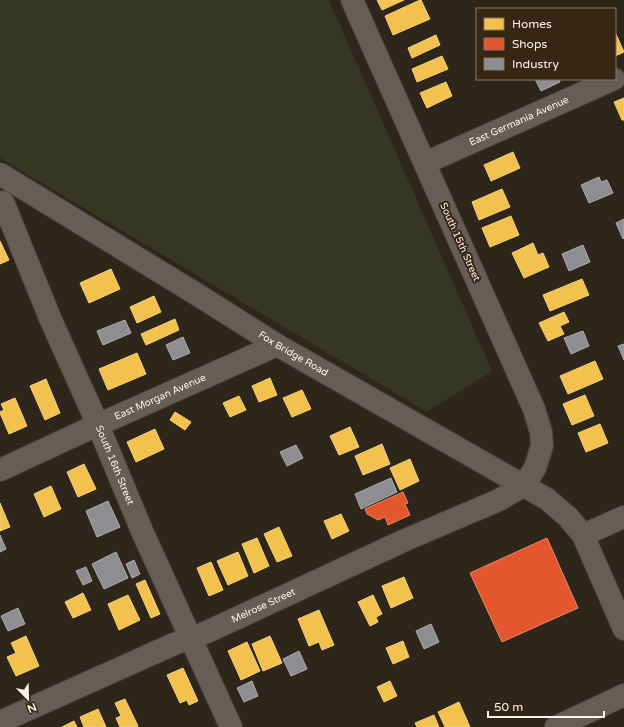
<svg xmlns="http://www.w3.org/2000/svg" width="624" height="727" font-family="'Varela Round',sans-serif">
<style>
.green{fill:#363723}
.homes{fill:#f2c14e;stroke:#f5d07c}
.shops{fill:#e4572e;stroke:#ec8666}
.industry{fill:#8d8d92;stroke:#afabac}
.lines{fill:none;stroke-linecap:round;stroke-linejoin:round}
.minor-casing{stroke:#483f38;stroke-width:24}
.minor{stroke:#655d56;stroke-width:22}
.labels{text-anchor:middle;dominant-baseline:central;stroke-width:4;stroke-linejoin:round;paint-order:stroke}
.street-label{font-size:10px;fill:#fdf2e7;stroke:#362613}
</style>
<rect width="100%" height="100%" fill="#2e251b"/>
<path class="green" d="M 0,0 L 329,0 L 492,371 L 427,412 L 0,158 Z"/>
<g class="homes">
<path d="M 377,0 L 404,0 L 382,10 Z"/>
<path d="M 420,0 L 421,0 L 430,19 L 393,35 L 385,16 Z"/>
<path d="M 615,32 L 624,52 L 615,56 Z"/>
<path d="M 436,35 L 440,45 L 412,58 L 408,48 Z"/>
<path d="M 442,56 L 448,69 L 417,82 L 412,69 Z"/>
<path d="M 446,82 L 452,96 L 427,108 L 420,93 Z"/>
<path d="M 624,98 L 624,120 L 622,120 L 614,102 Z"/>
<path d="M 513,152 L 520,168 L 491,181 L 484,165 Z"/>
<path d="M 502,189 L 510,207 L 479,220 L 472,202 Z"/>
<path d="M 511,216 L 519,235 L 490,247 L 482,228 Z"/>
<path d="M 0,241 L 9,260 L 0,264 Z"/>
<path d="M 533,243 L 538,255 L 543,253 L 549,267 L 524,278 L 512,253 Z"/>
<path d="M 111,269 L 120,289 L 89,303 L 80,283 Z"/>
<path d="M 582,279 L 589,295 L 550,311 L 543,295 Z"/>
<path d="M 154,296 L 161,312 L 137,323 L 130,307 Z"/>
<path d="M 564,312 L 569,322 L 560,326 L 564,334 L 548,341 L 539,323 Z"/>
<path d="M 175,319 L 179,330 L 146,345 L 141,334 Z"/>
<path d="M 137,353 L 146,374 L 108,390 L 99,369 Z"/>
<path d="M 595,361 L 603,379 L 568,394 L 560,376 Z"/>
<path d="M 270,378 L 277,395 L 259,402 L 252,386 Z"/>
<path d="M 46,379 L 60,413 L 45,420 L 30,386 Z"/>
<path d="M 302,390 L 311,409 L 292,417 L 283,398 Z"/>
<path d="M 585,395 L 594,416 L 572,425 L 563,404 Z"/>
<path d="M 239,396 L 246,410 L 230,417 L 223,403 Z"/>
<path d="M 15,398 L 27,426 L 9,434 L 0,413 L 0,412 L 4,410 L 1,404 Z"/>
<path d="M 175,412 L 191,422 L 185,430 L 170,420 Z"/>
<path d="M 600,424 L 608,443 L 586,452 L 578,433 Z"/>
<path d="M 350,427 L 359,447 L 339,455 L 330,436 Z"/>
<path d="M 155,429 L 164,449 L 136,462 L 127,442 Z"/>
<path d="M 382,444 L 390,464 L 363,475 L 355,456 Z"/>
<path d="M 410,459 L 419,481 L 400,490 L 390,468 Z"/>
<path d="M 84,464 L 96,489 L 78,497 L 67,472 Z"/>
<path d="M 51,486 L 61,509 L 44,517 L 34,494 Z"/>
<path d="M 0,503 L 10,527 L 0,531 Z"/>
<path d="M 341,514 L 349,531 L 332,539 L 324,521 Z"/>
<path d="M 279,527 L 292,556 L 277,562 L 264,534 Z"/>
<path d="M 257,538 L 269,566 L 254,573 L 242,544 Z"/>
<path d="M 238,552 L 248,576 L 228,585 L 217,561 Z"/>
<path d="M 211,562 L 223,590 L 209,596 L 197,568 Z"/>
<path d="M 404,577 L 413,598 L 391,608 L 382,586 Z"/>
<path d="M 145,580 L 160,614 L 151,618 L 136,584 Z"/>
<path d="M 83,593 L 91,610 L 73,618 L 65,602 Z"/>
<path d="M 128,595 L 140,620 L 119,630 L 108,604 Z"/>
<path d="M 373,595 L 382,614 L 376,617 L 378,622 L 370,626 L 358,602 Z"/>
<path d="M 319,610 L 334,645 L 322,650 L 319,642 L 309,646 L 298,619 Z"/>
<path d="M 26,636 L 39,666 L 16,676 L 7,657 L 16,653 L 11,643 Z"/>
<path d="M 270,636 L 282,663 L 263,671 L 252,644 Z"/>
<path d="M 403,641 L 409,657 L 393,664 L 386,648 Z"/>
<path d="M 247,642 L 260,671 L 241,680 L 228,651 Z"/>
<path d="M 183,668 L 198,701 L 189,705 L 187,700 L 180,703 L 167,675 Z"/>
<path d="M 390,681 L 397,696 L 384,702 L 377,687 Z"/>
<path d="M 125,699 L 138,726 L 137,727 L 120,727 L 116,718 L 121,716 L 115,703 Z"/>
<path d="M 459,702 L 470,727 L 445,727 L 438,712 Z"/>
<path d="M 98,709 L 106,727 L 84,727 L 80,717 Z"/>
<path d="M 434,715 L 439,727 L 417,727 L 415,723 Z"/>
<path d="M 74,721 L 77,727 L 62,727 Z"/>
</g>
<g class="shops">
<path d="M 403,492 L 408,503 L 405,504 L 410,515 L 388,525 L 385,517 L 378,520 L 367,514 L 365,509 Z"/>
<path d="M 547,538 L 578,608 L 502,642 L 470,573 Z"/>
</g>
<g class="industry">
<path d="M 535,79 L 559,79 L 560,82 L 541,91 Z"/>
<path d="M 599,177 L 601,182 L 607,180 L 613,193 L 589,203 L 581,185 Z"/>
<path d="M 624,219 L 624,238 L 623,239 L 616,223 Z"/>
<path d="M 583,245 L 590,262 L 569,271 L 562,254 Z"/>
<path d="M 125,320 L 131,333 L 103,345 L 97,331 Z"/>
<path d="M 583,331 L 589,346 L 571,354 L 564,338 Z"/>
<path d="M 183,337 L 190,353 L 173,360 L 166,345 Z"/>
<path d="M 624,344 L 624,360 L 618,346 Z"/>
<path d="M 296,445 L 303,458 L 287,466 L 280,452 Z"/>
<path d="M 391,478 L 397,492 L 361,509 L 355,494 Z"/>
<path d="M 108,501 L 120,527 L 97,537 L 86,511 Z"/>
<path d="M 0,535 L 6,549 L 0,552 Z"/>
<path d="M 116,552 L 128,578 L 104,589 L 92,564 Z"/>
<path d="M 134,560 L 140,574 L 132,578 L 126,564 Z"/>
<path d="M 86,567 L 92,581 L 83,585 L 76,571 Z"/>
<path d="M 18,608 L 25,624 L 8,631 L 1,616 Z"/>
<path d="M 431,624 L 439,642 L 424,649 L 416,631 Z"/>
<path d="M 299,651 L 307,669 L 291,676 L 283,659 Z"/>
<path d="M 252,681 L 258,696 L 244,702 L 237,688 Z"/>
</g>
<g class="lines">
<g class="minor-casing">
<g id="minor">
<path id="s1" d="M 425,163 L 614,79"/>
<path id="s2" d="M 0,174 L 198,295 L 277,345 L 547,499 L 568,517 L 583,535 L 624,629"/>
<path id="s3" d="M 3,202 L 50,318 L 98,425 L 142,531 L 231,727"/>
<path id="s4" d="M 0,470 L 82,432 L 277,345"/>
<path d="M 583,535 L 624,517"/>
<path id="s5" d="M 0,722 L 174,644 L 207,632 L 403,541 L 499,500 L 524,485 L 535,468 L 542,446 L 541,432 L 534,409 L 352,0"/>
<path d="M 556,727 L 624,695"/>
</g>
</g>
<use href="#minor" class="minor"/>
</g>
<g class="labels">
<g class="street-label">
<text stroke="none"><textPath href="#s1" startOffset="103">East Germania Avenue</textPath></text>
<text transform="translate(460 242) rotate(66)">South 15th Street</text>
<text stroke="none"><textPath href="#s2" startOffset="344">Fox Bridge Road</textPath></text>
<text stroke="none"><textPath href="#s4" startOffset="176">East Morgan Avenue</textPath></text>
<text stroke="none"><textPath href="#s3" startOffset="286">South 16th Street</textPath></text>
<text stroke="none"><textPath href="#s5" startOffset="288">Melrose Street</textPath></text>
</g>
</g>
<rect x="476" y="8" width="140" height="72" fill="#362613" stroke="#867868"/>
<rect x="484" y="18" width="20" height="12" fill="#f2c14e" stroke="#867868"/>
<text x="512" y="28" font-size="12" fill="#fdf2e7">Homes</text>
<rect x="484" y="38" width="20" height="12" fill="#e4572e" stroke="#867868"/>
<text x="512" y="48" font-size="12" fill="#fdf2e7">Shops</text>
<rect x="484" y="58" width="20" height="12" fill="#8d8d92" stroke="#867868"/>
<text x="512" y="68" font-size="12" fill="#fdf2e7">Industry</text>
<g transform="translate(28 699) rotate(157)" stroke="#362613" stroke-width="3" paint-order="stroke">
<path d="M0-3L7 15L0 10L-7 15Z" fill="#fdf2e7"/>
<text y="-6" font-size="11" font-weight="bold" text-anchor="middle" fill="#fdf2e7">N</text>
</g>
<path d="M488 711v6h116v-6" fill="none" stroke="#fdf2e7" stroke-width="2"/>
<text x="494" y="711" font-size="12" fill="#fdf2e7" stroke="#362613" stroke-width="3" paint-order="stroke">50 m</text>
</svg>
